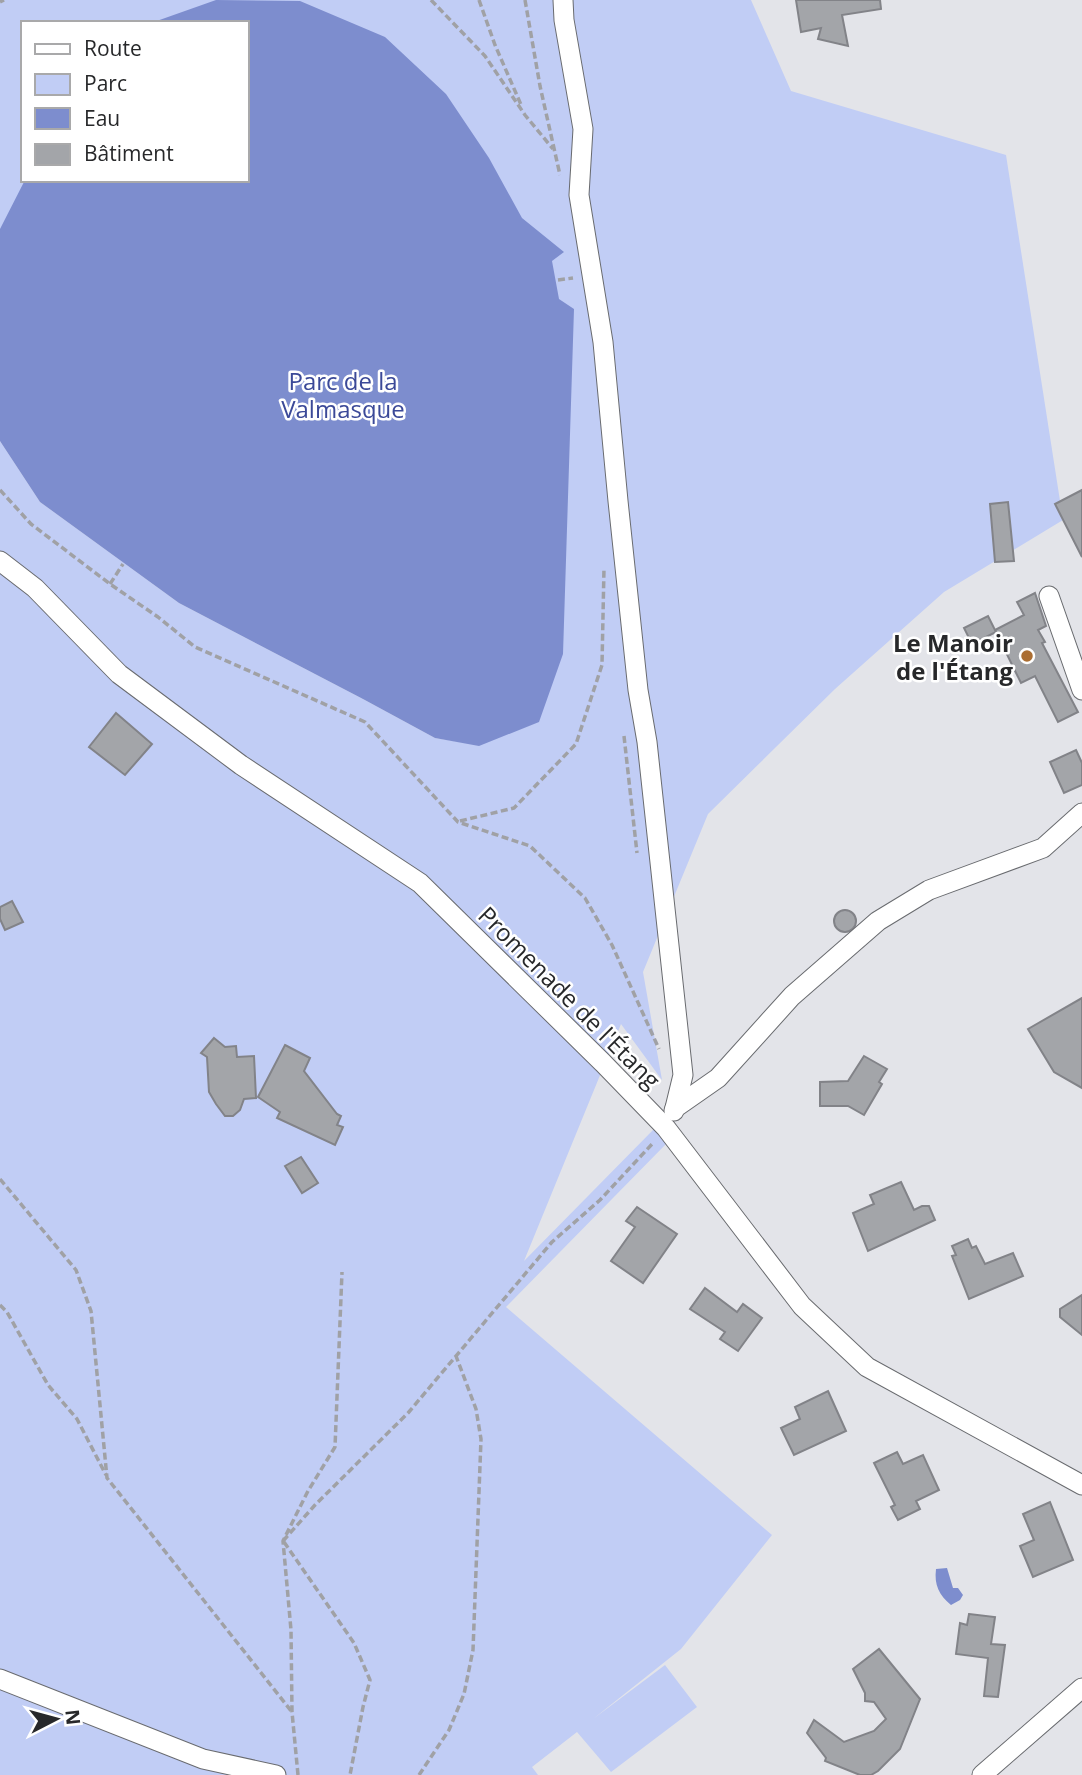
<svg xmlns="http://www.w3.org/2000/svg" width="1082" height="1775" font-family="'Open Sans',sans-serif">
<style>
.green{fill:#c1cdf5;fill-rule:evenodd}
.water{fill:#7d8dce}
.building{fill:#a3a5a9;stroke:#828388;stroke-width:2}
.lines{fill:none;stroke-linecap:round;stroke-linejoin:round}
.minor-casing{stroke:#696b6f;stroke-width:21}
.path{stroke:#a0a1a5;stroke-width:3.5;stroke-dasharray:7 3.5;stroke-linecap:butt}
.minor{stroke:#fff;stroke-width:19}
.poi-dot{fill:#ab6e32;stroke:#fff;stroke-width:2.5}
.labels{text-anchor:middle;dominant-baseline:central;stroke-width:5;stroke-linejoin:round;paint-order:stroke}
.park-label{font-size:24px;fill:#3b4998;stroke:#fff}
.poi-label{font-size:24px;font-weight:bold;fill:#27282a;stroke:#fff;text-anchor:end}
.street-label{font-size:24px;fill:#27282a;stroke:#fff}
</style>
<rect width="100%" height="100%" fill="#e3e4e9"/>
<path class="green" d="M 0,0 L 751,0 L 791,91 L 1006,155 L 1063,520 L 944,592 L 835,689 L 708,814 L 643,972 L 662,1080 L 621,1024 L 524,1261 L 654,1129 L 666,1144 L 506,1307 L 772,1535 L 681,1649 L 593,1719 L 665,1665 L 697,1707 L 611,1772 L 577,1732 L 532,1767 L 538,1775 L 0,1775 L 0,441 L 40,502 L 179,603 L 363,699 L 435,738 L 466,743 L 0,385 ZM 23,23 L 247,23 L 247,180 L 23,180 Z"/>
<g class="water">
<path d="M 216,0 L 300,1 L 385,37 L 446,94 L 489,158 L 522,218 L 564,252 L 552,261 L 559,299 L 574,309 L 563,654 L 539,722 L 479,746 L 435,738 L 363,699 L 179,603 L 40,502 L 0,441 L 0,229 L 25,180 L 247,180 L 247,23 L 151,23 Z"/>
<path d="M 947,1568 L 953,1588 L 958,1588 L 963,1595 L 960,1600 L 951,1605 C 939,1595 934,1585 936,1569 Z"/>
</g>
<g class="building">
<path d="M 796,0 L 880,0 L 881,9 L 842,15 L 848,46 L 818,39 L 821,28 L 801,32 Z"/>
<path d="M 1082,490 L 1082,557 L 1055,504 Z"/>
<path d="M 1008,502 L 1014,561 L 995,562 L 990,504 Z"/>
<path d="M 1035,593 L 1046,626 L 1038,630 L 1045,642 L 1042,643 L 1078,712 L 1058,722 L 1035,676 L 1021,683 L 995,630 L 1024,615 L 1017,602 Z"/>
<path d="M 988,616 L 996,632 L 972,644 L 964,628 Z"/>
<path d="M 116,713 L 152,744 L 125,775 L 89,747 Z"/>
<path d="M 1076,750 L 1082,763 L 1082,785 L 1064,793 L 1050,762 Z"/>
<path d="M 12,901 L 23,922 L 5,930 L 0,919 L 0,907 Z"/>
<circle cx="845" cy="921" r="11"/>
<path d="M 1082,998 L 1082,1088 L 1054,1072 L 1028,1029 Z"/>
<path d="M 214,1038 L 225,1047 L 236,1046 L 237,1057 L 254,1056 L 256,1098 L 244,1099 L 240,1110 L 233,1116 L 225,1116 L 216,1104 L 209,1092 L 207,1057 L 201,1053 Z"/>
<path d="M 285,1045 L 310,1058 L 304,1071 L 337,1114 L 341,1116 L 337,1125 L 343,1127 L 335,1145 L 277,1118 L 280,1112 L 258,1097 Z"/>
<path d="M 864,1056 L 887,1069 L 879,1082 L 882,1084 L 864,1115 L 848,1106 L 820,1106 L 820,1082 L 848,1081 Z"/>
<path d="M 301,1157 L 318,1183 L 302,1193 L 285,1166 Z"/>
<path d="M 901,1182 L 914,1210 L 922,1206 L 929,1206 L 935,1220 L 868,1251 L 853,1213 L 874,1204 L 870,1195 Z"/>
<path d="M 637,1207 L 677,1234 L 643,1283 L 611,1261 L 635,1227 L 626,1221 Z"/>
<path d="M 968,1239 L 972,1248 L 976,1246 L 985,1264 L 1013,1253 L 1023,1276 L 969,1299 L 952,1256 L 956,1255 L 952,1246 Z"/>
<path d="M 705,1288 L 737,1312 L 743,1304 L 762,1318 L 738,1351 L 720,1339 L 725,1332 L 690,1309 Z"/>
<path d="M 1082,1295 L 1082,1335 L 1060,1317 L 1060,1309 Z"/>
<path d="M 828,1391 L 846,1431 L 794,1455 L 781,1428 L 800,1419 L 795,1407 Z"/>
<path d="M 897,1452 L 903,1464 L 923,1455 L 939,1490 L 916,1501 L 920,1509 L 898,1520 L 891,1507 L 895,1505 L 874,1463 Z"/>
<path d="M 1050,1502 L 1073,1560 L 1033,1577 L 1020,1546 L 1034,1540 L 1023,1514 Z"/>
<path d="M 969,1614 L 995,1617 L 991,1644 L 1005,1645 L 998,1697 L 984,1696 L 988,1658 L 956,1654 L 960,1623 L 967,1625 Z"/>
<path d="M 879,1649 L 920,1699 L 900,1749 L 878,1771 L 871,1775 L 860,1775 L 825,1761 L 826,1758 L 807,1733 L 814,1720 L 844,1742 L 874,1731 L 886,1719 L 874,1702 L 865,1701 L 865,1693 L 853,1669 Z"/>
</g>
<g class="lines">
<g class="minor-casing">
<g id="minor">
<path d="M 563,0 L 564,20 L 583,129 L 579,195 L 603,342 L 618,501 L 638,690 L 647,742 L 683,1075 L 675,1108"/>
<path d="M 0,561 L 35,588 L 119,674 L 241,765 L 420,883 L 603,1063 L 666,1128 L 802,1306 L 867,1367 L 1082,1485"/>
<path d="M 1049,596 L 1082,690"/>
<path d="M 674,1111 L 675,1108 L 718,1078 L 792,996 L 878,921 L 929,890 L 1043,848 L 1082,813"/>
<path d="M 0,1679 L 203,1759 L 276,1775"/>
<path d="M 982,1775 L 1082,1688"/>
</g>
</g>
<g class="path">
<path d="M 431,0 L 485,56 L 525,115 L 553,149"/>
<path d="M 479,0 L 495,45 L 522,107"/>
<path d="M 525,0 L 540,86 L 560,175"/>
<path d="M 0,2 L 4,0"/>
<path d="M 558,280 L 573,278"/>
<path d="M 0,490 L 31,524 L 110,584 L 158,617 L 195,647 L 365,722 L 458,822 L 530,846 L 585,898 L 612,945 L 659,1049"/>
<path d="M 110,584 L 123,564"/>
<path d="M 624,736 L 637,853"/>
<path d="M 460,821 L 514,808 L 576,744 L 602,665 L 604,568"/>
<path d="M 0,1179 L 76,1270 L 91,1311 L 107,1478 L 292,1712"/>
<path d="M 0,1305 L 7,1312 L 48,1385 L 77,1419 L 106,1475"/>
<path d="M 283,1541 L 315,1505 L 408,1413 L 552,1242 L 600,1200 L 653,1143"/>
<path d="M 284,1542 L 354,1643 L 370,1680 L 363,1707 L 350,1775"/>
<path d="M 298,1775 L 292,1712 L 291,1630 L 283,1541 L 308,1491 L 335,1447 L 342,1272"/>
<path d="M 419,1775 L 449,1730 L 464,1694 L 473,1650 L 481,1439 L 476,1409 L 456,1356"/>
</g>
<use href="#minor" class="minor"/>
</g>
<circle class="poi-dot" cx="1027" cy="656" r="7"/>
<g class="labels">
<g class="park-label">
<text x="343" y="380">Parc de la<tspan x="343" dy="28">Valmasque</tspan></text>
</g>
<g class="poi-label">
<text x="1013" y="642">Le Manoir<tspan x="1013" dy="28">de l'Étang</tspan></text>
</g>
<g class="street-label">
<text transform="translate(570 997) rotate(45)">Promenade de l'Étang</text>
</g>
</g>
<rect x="21" y="21" width="228" height="161" fill="#ffffff" stroke="#a9a9aa" stroke-width="2"/>
<rect x="35" y="44" width="35" height="10" fill="#ffffff" stroke="#a9a9aa" stroke-width="2"/>
<text x="84" y="56" font-size="21" fill="#27282a">Route</text>
<rect x="35" y="74" width="35" height="21" fill="#c1cdf5" stroke="#a9a9aa" stroke-width="2"/>
<text x="84" y="91" font-size="21" fill="#27282a">Parc</text>
<rect x="35" y="108" width="35" height="21" fill="#7d8dce" stroke="#a9a9aa" stroke-width="2"/>
<text x="84" y="126" font-size="21" fill="#27282a">Eau</text>
<rect x="35" y="144" width="35" height="21" fill="#a3a5a9" stroke="#a9a9aa" stroke-width="2"/>
<text x="84" y="161" font-size="21" fill="#27282a">Bâtiment</text>
<g transform="translate(56 1719) rotate(84)" stroke="#ffffff" stroke-width="5" paint-order="stroke">
<path d="M0-5L12 26L0 18L-12 26Z" fill="#27282a"/>
<text y="-10" font-size="19" font-weight="bold" text-anchor="middle" fill="#27282a">N</text>
</g>
</svg>
